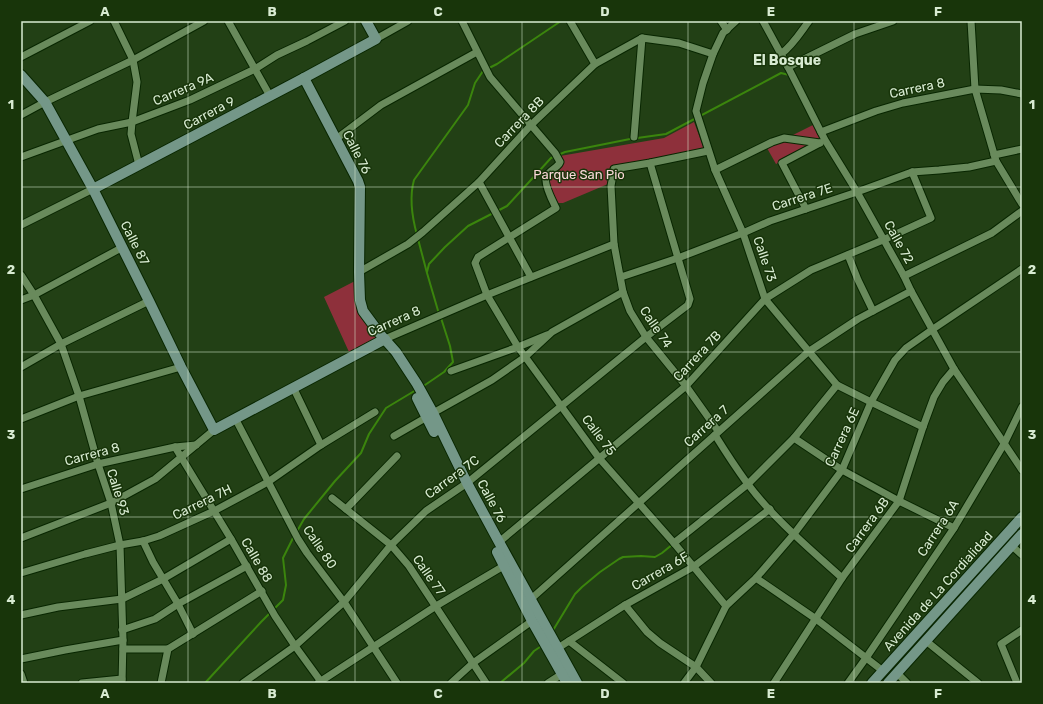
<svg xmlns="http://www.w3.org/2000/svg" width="1043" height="704" font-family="Rubik,sans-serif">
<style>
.green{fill:#8e303b}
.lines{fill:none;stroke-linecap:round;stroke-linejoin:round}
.stream{stroke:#3b850d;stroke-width:2}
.street-casing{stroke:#082600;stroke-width:9}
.secondary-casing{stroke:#082600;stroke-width:12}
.street{stroke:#698a5c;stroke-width:7}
.secondary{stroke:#749788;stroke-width:10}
.grid{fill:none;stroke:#d8ebd2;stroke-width:1;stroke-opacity:0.55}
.labels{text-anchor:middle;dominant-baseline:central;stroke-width:3;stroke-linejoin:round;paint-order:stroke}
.street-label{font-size:13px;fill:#d8ebd2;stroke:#18350a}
.park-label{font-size:13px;fill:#fad8d8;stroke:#18350a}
.neighbourhood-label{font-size:14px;font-weight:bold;fill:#d8ebd2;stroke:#18350a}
.neatline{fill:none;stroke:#d8ebd2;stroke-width:1.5}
.grid-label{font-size:13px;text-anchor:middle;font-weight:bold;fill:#d8ebd2}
</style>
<rect width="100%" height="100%" fill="#224015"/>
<g class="green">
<path d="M 694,122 L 704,149 L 650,162 L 611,168 L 608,184 L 563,203 L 558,203 L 548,183 L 549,177 L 560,156 L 664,138 Z"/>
<path d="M 813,125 L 822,140 L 776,164 L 767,148 Z"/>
<path d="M 355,281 L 368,323 L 376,338 L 349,352 L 324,297 Z"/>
</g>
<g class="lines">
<g class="stream">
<path d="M 489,68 L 497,64 L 561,21"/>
<path d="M 417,235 C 412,217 409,198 414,180 L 468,105 L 475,83 L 483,71 L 485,70"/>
<path d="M 418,239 L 427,273 L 439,314"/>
<path d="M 427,272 L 429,264 L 445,247 L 468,226 L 507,206 L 551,158 L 565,152 L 630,139 L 666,134 L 781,73 L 789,75"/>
<path d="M 422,387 L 444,372 L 453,362 L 450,346 L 441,318"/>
<path d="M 296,533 L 304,519 L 335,481 L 361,453 L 369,434 L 386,408 L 416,390"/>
<path d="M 552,632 L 575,594 L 582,587 L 600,572 L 619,559 L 623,557 L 641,556 L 655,557 L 662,553 L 673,544"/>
<path d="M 205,683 L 261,622 L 283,600 L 286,585 L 283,558 L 294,536"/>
<path d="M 500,683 L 524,663 L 534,651 L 543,645"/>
</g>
<g class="street-casing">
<g id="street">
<path d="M 114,21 L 133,60 L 137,82 L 132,122 L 131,134 L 139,165"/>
<path d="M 228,21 L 270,96"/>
<path d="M 462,21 L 490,77 L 555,153 L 560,162 L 559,164 C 556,168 550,171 547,175 C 542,181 553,202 556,208 L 478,257 L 475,263 L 487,295 L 518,347 L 599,458 L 674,543 L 726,606"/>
<path d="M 570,21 L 595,64"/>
<path d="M 721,21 L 727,30"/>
<path d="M 736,21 L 723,33 L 713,54 L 703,83 L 696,111 L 715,170 L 743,233 L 765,299 L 837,385 L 871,402 L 923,427"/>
<path d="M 763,21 L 788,67 L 825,140 L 857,192 L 904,276 L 911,291 L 954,369 L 1022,470"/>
<path d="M 971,21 L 975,89 L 996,161 L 1022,204"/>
<path d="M 376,39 L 408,21"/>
<path d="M 781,54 C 793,45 800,33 809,21"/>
<path d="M 21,57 L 90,21"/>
<path d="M 788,67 L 855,34 L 893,21"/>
<path d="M 21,115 L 45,102 L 133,60 L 204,21"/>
<path d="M 821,132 L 876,111 L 903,103 L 975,89 L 1001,90 L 1022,94"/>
<path d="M 634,137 L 642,38"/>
<path d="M 336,139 L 381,105 L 477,52"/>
<path d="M 708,151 L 650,163 L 614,169 L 611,186 L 614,244 L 623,292 L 630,311 L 646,337 L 686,386 L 718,431"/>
<path d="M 994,155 L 1022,149"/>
<path d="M 21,157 L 98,129 L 132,122 L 190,100 L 255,69 L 277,55 L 307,41 L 345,21"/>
<path d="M 715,170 L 772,142 L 784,138 L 820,143"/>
<path d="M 479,182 L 531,277"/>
<path d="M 806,209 L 782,163 L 820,143"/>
<path d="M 21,225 L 93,189"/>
<path d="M 848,255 L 858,280 L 873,311"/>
<path d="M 359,272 L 408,244 L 423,232 L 479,182 L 531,125 L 595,64 L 642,38 L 679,43 L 713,54"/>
<path d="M 21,275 L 34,295 L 61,344 L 79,396 L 98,464 L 111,503 L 120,545 L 123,640 L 122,683"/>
<path d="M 904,276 L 992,233 L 1022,211"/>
<path d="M 621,277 L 678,258 L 743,233 L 770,221 L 857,192 L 912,172 L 939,170 L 969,167 L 996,161"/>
<path d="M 21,300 L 34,295 L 123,247"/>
<path d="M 385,339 L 487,295 L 614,244"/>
<path d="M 21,367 L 61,344 L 149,301"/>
<path d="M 451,371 L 518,347 L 547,335"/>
<path d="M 293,387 L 321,445"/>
<path d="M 433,413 L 492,380 L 525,357 L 552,332 L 623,292"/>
<path d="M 235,418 L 298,539 L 307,553 L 344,602 L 397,683"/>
<path d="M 21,419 L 79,396 L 181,367"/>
<path d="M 715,435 C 725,451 736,468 747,483 C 773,518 810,549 842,578"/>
<path d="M 394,436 L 427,417"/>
<path d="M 794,438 L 842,470 L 899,501 L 954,528"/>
<path d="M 175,447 L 231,539 L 275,616 L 295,646 L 322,683"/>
<path d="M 21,489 L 98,464 L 175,447 L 196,445"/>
<path d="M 332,498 L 391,545 L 409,566 L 486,683"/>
<path d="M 346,509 L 397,456"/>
<path d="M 21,538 L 111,503 L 155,479 L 214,430"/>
<path d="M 143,541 L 153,562 L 178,604 L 193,634"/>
<path d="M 499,542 L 686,386 L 765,299 L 811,270 L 883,240 L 931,218 L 912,172"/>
<path d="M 674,543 L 748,484 L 794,438 L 837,385"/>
<path d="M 1012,546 L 1022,555"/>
<path d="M 21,573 L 85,554 L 120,545 L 143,541 L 159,536 L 214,511 L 268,482 L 321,445 L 375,412"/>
<path d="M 756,578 L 816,619 L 883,671"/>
<path d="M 531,599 L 808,352 L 858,319 L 911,291"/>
<path d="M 625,605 L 647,632 L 660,643 L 696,667 L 711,683"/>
<path d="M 21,615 L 58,607 L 122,599 L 163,579 L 231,539"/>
<path d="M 122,630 L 155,619 L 178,604 L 247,566"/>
<path d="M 569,641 L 623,683"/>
<path d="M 926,641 L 978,683"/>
<path d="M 558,648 L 625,605 L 693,567 L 770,509"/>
<path d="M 123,649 L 168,649 L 262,591"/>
<path d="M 21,659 L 65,650 L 123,640"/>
<path d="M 897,673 L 907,683"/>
<path d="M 21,674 L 24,683"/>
<path d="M 82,683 L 122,679"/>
<path d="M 161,683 L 168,649"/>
<path d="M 243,683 L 295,646 L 344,602 L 391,545 L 426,511 L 467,483 L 646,337 L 688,305 L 690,299 L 650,163"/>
<path d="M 318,683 L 436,606 L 507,564"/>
<path d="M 451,683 L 473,663 L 532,621"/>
<path d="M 548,683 L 562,674"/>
<path d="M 684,683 L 696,667 L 726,606 L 756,578 L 794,534 L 842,470 L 871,402 L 895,360 L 906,348 L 933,329 L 1022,269"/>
<path d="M 774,683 L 842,578 L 899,501 L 923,427 L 934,397 L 943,382 L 954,369"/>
<path d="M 848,683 L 866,658 L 954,528 L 1004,444 L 1022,407"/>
<path d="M 1017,683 L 1001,644 L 1022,630"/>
</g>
</g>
<g class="secondary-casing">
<g id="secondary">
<path d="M 21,75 L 45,102 L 93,189 L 149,301 L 181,367 L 214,430 L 385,339"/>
<path d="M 304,78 L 358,181 L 360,187 L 359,272 L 360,300 L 363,311 L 380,334 L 396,352 L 417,384 L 433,413 L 467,483 L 499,542 L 577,683"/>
<path d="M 93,189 L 304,78 L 376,39 L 366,21"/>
<path d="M 417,398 L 434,432"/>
<path d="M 497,552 L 532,621 L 567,683"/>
<path d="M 872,683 L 1022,517"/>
<path d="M 888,683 L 1022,534"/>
</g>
</g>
<use href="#street" class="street"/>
<use href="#secondary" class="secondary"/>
</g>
<path class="grid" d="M 188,21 L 188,683M 355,21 L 355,683M 522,21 L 522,683M 688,21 L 688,683M 854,21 L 854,683M 21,187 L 1022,187M 21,352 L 1022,352M 21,517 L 1022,517"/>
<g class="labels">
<g class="street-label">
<text transform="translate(917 88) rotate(-12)">Carrera 8</text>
<text transform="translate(183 89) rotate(-23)">Carrera 9A</text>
<text transform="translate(209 113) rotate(-28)">Carrera 9</text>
<text transform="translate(519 122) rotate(-46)">Carrera 8B</text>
<text transform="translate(357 152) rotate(63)">Calle 76</text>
<text transform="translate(802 197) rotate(-18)">Carrera 7E</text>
<text transform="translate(899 242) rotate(61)">Calle 72</text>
<text transform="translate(135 243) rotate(63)">Calle 87</text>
<text transform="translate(765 259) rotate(71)">Calle 73</text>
<text transform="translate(394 321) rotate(-24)">Carrera 8</text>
<text transform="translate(656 327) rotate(56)">Calle 74</text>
<text transform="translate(697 356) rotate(-47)">Carrera 7B</text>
<text transform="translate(706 426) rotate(-42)">Carrera 7</text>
<text transform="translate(599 435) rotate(53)">Calle 75</text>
<text transform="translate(842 437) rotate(-65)">Carrera 6E</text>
<text transform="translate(92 454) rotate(-15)">Carrera 8</text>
<text transform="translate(452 477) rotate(-36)">Carrera 7C</text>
<text transform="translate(118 492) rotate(73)">Calle 93</text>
<text transform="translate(492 501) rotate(62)">Calle 76</text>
<text transform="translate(202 502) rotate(-26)">Carrera 7H</text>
<text transform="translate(867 525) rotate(-54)">Carrera 6B</text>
<text transform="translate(938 528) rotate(-57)">Carrera 6A</text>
<text transform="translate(320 547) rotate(56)">Calle 80</text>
<text transform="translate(257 560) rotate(60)">Calle 88</text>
<text transform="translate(660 571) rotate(-30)">Carrera 6F</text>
<text transform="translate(429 575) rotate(55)">Calle 77</text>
<text transform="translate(938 591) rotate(-48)">Avenida de La Cordialidad</text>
</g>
<g class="park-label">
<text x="579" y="174">Parque San Pio</text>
</g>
<g class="neighbourhood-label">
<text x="787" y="60">El Bosque</text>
</g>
</g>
<rect width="1043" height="704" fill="none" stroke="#18350a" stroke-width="44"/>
<rect x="22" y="22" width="999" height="660" class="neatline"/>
<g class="grid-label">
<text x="105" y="16">A</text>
<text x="272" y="16">B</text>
<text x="438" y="16">C</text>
<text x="605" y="16">D</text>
<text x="771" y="16">E</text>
<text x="938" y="16">F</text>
<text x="11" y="109">1</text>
<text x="1032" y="109">1</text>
<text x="11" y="274">2</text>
<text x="1032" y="274">2</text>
<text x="11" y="439">3</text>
<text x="1032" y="439">3</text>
<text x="11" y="604">4</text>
<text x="1032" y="604">4</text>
<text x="105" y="698">A</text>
<text x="272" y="698">B</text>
<text x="438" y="698">C</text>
<text x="605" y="698">D</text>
<text x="771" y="698">E</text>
<text x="938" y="698">F</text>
</g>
</svg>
